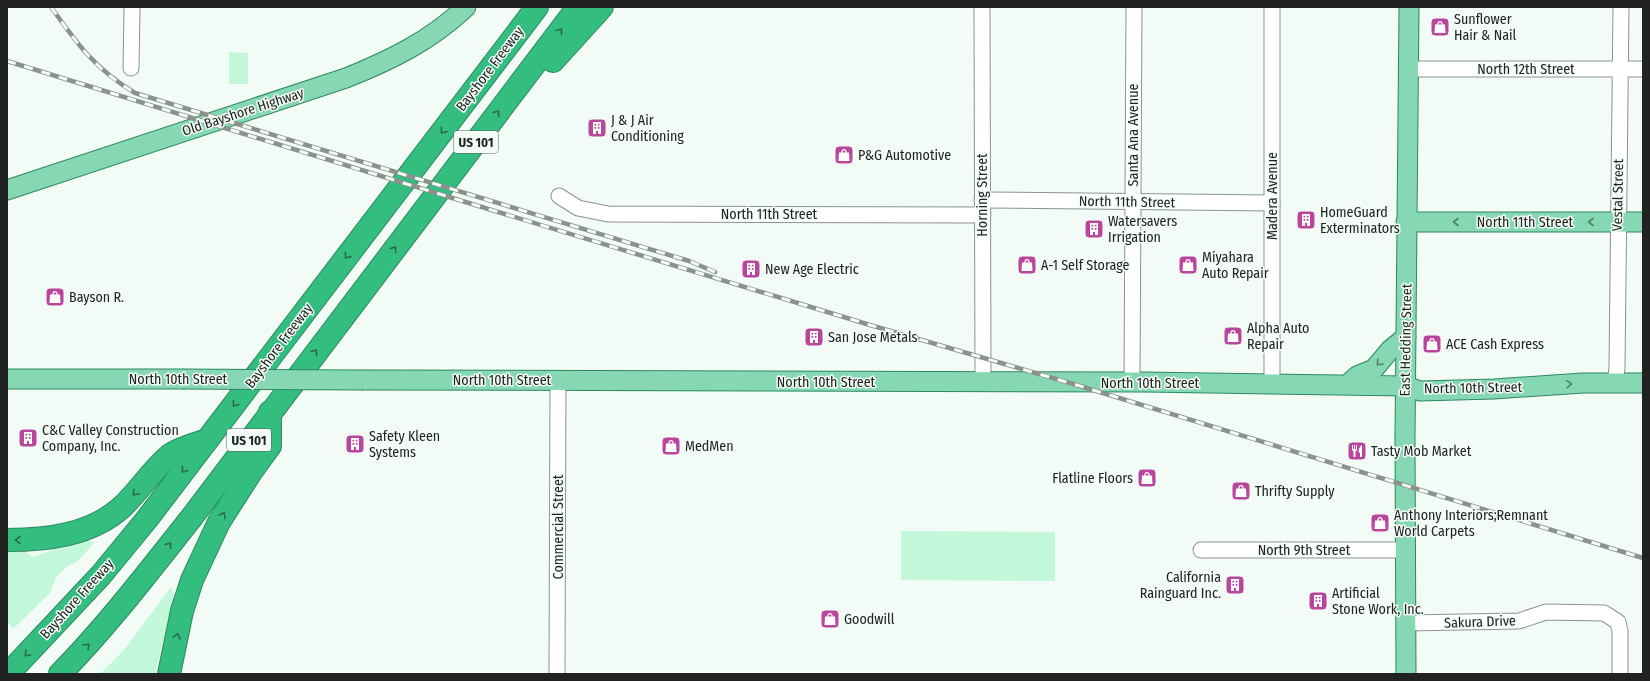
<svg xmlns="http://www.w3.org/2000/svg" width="1650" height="681" font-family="'Fira Sans Condensed',sans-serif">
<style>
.green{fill:#c2f8d9}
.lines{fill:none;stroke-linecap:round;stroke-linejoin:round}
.minor-casing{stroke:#8b948f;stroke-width:17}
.major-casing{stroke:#2c885f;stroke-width:21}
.highway-casing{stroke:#2c885f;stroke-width:24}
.minor{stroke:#fff;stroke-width:15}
.major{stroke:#85d8b3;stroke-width:19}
.highway{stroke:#33be80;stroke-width:22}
.rail-casing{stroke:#8b918d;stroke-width:4.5}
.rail{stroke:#f2fbf5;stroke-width:3;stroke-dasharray:9;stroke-linecap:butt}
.major-bridge-casing{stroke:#2c885f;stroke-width:21;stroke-linecap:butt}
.major-bridge{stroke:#85d8b3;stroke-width:19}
.oneway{stroke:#29694c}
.oneway2{stroke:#527e6a}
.labels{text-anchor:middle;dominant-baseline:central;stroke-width:3;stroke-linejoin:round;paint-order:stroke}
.shield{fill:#f2fbf5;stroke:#5f6461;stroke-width:1}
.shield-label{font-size:13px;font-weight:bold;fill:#202321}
.poi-label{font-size:14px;fill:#202321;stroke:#f2fbf5;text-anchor:start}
.street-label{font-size:14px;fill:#202321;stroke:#f2fbf5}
</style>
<rect width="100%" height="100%" fill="#f2fbf5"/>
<g class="green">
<path d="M 229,52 L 248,53 L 248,84 L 229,84 Z"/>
<path d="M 901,531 L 1055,532 L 1055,581 L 901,580 Z"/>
<path d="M 86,539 L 94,543 L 77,562 L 67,566 L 56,578 L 50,593 L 13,629 L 7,620 L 7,550 L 26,552 L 32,557 Z"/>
<path d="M 171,587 L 174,595 L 155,674 L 100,674 L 124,650 Z"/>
</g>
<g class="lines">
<g class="minor-casing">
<g id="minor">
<path d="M 982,7 L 983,382"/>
<path d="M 1272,7 L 1272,384"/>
<path d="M 131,68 L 132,7"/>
<path d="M 1408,69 L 1643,69"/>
<path d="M 559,196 L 578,208 L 608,214 L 983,215"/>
<path d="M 982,200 L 1272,203"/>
<path d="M 1132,382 L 1134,7"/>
<path d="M 1615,383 L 1617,368 L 1621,7"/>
<path d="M 1201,550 L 1406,550"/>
<path d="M 1406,623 L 1519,621 L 1546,612 L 1604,613 L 1618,622 L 1620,631 L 1620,674"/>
<path d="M 557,674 L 558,380"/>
</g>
</g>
<g class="major-casing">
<g id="major">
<path d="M 7,190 L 346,78 C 391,60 430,41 466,7"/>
<path d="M 1406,222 L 1643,222"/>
<path d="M 7,379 L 182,379"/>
<path d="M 364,380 L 1145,382 L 1405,386 L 1420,391 L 1494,389 L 1583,383 L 1643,383"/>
<path d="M 1348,384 L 1357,376 L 1374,369 L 1390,350 L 1406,337"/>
<path d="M 1406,674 L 1405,438 L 1409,7"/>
</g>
</g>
<g class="highway-casing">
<g id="highway">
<path d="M 553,61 L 602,7"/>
<path d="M 7,540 C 47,540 91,535 122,507 C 139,491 152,470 170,455 C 179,448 196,444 207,440"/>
<path d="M 8,674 L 101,575 L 147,519 L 537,7"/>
<path d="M 60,674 C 108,625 149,571 192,517 L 578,7"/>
<path d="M 169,674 L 182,611 L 192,580 L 219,522 L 251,472 L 270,446 L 270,412"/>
</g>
</g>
<use href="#minor" class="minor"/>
<use href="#major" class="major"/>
<use href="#highway" class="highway"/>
<g class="rail-casing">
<g id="rail">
<path d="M 51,7 C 78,45 95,69 135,93 L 689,261 L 715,272"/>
<path d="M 7,61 L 485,208 L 870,325 L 1070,383 L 1643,558"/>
</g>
</g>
<use href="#rail" class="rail"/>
<g class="major-bridge-casing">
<path id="major-bridge" d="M 182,379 L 364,380"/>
</g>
<use href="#major-bridge" class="major-bridge"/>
</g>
<defs><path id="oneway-chevron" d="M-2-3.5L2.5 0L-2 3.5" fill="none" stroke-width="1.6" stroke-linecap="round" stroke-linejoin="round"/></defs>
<g class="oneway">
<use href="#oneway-chevron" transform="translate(560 31) rotate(-52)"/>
<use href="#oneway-chevron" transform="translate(497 113) rotate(-53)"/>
<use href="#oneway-chevron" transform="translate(443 131) rotate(127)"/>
<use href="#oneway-chevron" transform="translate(394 249) rotate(-53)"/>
<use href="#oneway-chevron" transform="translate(347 256) rotate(127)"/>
<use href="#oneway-chevron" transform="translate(315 352) rotate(-53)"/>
<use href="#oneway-chevron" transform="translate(235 404) rotate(127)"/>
<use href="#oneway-chevron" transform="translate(184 470) rotate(128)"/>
<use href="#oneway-chevron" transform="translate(135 493) rotate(133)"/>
<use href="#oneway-chevron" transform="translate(223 515) rotate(-59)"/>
<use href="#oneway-chevron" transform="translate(18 540) rotate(-179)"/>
<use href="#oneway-chevron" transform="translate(169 545) rotate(-52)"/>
<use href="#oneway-chevron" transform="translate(177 636) rotate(-78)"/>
<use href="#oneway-chevron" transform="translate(87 646) rotate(-46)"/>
<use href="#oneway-chevron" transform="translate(27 654) rotate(134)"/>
</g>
<g class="oneway2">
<use href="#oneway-chevron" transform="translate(1456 222) rotate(-180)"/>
<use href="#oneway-chevron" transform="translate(1591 222) rotate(180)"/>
<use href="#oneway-chevron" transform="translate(1379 363) rotate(133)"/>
<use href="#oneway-chevron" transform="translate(1569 384) rotate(-4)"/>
</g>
<defs>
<g id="shop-square" transform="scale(1)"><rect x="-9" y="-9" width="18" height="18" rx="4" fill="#ba459c" stroke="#f2fbf5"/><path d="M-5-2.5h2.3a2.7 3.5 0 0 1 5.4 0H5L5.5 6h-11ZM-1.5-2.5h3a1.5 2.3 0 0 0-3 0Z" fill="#fff"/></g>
<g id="building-square" transform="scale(1)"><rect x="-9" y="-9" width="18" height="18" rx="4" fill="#ba459c" stroke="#f2fbf5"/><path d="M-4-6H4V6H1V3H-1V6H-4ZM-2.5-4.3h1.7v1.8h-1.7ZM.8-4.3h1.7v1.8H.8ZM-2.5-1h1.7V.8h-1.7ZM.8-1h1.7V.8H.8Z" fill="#fff"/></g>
<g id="restaurant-square" transform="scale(1)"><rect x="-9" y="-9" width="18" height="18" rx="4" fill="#ba459c" stroke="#f2fbf5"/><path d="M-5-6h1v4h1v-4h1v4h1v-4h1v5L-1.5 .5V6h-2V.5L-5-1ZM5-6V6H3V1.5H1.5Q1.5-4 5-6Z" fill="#fff"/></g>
</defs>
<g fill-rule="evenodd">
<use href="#shop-square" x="1440" y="27"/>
<use href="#building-square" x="597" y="128"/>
<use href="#shop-square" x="844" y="155"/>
<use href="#building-square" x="1306" y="220"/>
<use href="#building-square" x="1094" y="229"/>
<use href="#shop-square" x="1027" y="265"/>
<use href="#shop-square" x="1188" y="265"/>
<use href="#building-square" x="751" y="269"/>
<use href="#shop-square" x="55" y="297"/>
<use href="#shop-square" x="1233" y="336"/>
<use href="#building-square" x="814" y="337"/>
<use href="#shop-square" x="1432" y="344"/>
<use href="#building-square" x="28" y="438"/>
<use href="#building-square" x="355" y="444"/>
<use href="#shop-square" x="671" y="446"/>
<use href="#restaurant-square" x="1357" y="451"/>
<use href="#shop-square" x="1147" y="478"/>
<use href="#shop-square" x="1241" y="491"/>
<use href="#shop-square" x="1380" y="523"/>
<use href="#building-square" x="1235" y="585"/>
<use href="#building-square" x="1318" y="601"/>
<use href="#shop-square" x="830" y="619"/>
</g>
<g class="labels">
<g class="shield">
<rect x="454" y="131" width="44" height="22" rx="3"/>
<rect x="227" y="429" width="44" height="22" rx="3"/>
</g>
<g class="shield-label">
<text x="476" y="142">US 101</text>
<text x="249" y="440">US 101</text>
</g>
<g class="poi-label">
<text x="1454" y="19">Sunflower<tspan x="1454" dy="16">Hair &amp; Nail</tspan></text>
<text x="611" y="120">J &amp; J Air<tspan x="611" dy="16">Conditioning</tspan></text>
<text x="858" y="155">P&amp;G Automotive</text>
<text x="1320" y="212">HomeGuard<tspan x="1320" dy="16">Exterminators</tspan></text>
<text x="1108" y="221">Watersavers<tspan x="1108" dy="16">Irrigation</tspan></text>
<text x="1202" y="257">Miyahara<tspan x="1202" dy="16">Auto Repair</tspan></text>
<text x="1041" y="265">A-1 Self Storage</text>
<text x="765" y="269">New Age Electric</text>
<text x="69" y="297">Bayson R.</text>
<text x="1247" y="328">Alpha Auto<tspan x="1247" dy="16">Repair</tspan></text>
<text x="828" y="337">San Jose Metals</text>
<text x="1446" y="344">ACE Cash Express</text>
<text x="42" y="430">C&amp;C Valley Construction<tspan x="42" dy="16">Company, Inc.</tspan></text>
<text x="369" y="436">Safety Kleen<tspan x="369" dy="16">Systems</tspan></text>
<text x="685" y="446">MedMen</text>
<text x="1371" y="451">Tasty Mob Market</text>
<text x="1133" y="478" text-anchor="end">Flatline Floors</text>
<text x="1255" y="491">Thrifty Supply</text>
<text x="1394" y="515">Anthony Interiors;Remnant<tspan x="1394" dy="16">World Carpets</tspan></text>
<text x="1221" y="577" text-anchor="end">California<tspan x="1221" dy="16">Rainguard Inc.</tspan></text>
<text x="1332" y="593">Artificial<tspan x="1332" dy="16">Stone Work, Inc.</tspan></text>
<text x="844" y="619">Goodwill</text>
</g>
<g class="street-label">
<text transform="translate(490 69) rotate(-53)">Bayshore Freeway</text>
<text x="1526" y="69">North 12th Street</text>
<text transform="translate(243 112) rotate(-18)">Old Bayshore Highway</text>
<text transform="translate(1133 135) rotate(-90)">Santa Ana Avenue</text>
<text transform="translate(982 195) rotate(-90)">Horning Street</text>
<text transform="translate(1618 195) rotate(-89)">Vestal Street</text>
<text transform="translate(1272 196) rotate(-90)">Madera Avenue</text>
<text transform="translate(1127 202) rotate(1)">North 11th Street</text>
<text x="769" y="214">North 11th Street</text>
<text x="1525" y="222">North 11th Street</text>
<text transform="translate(1406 340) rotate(-89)">East Hedding Street</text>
<text transform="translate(279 346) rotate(-53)">Bayshore Freeway</text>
<text x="178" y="379">North 10th Street</text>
<text x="502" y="380">North 10th Street</text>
<text x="826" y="382">North 10th Street</text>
<text x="1150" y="383">North 10th Street</text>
<text transform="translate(1473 388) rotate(-1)">North 10th Street</text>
<text transform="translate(558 527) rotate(-90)">Commercial Street</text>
<text x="1304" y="550">North 9th Street</text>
<text transform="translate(77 599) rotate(-48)">Bayshore Freeway</text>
<text transform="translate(1480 622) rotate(-2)">Sakura Drive</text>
</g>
</g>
<rect width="1650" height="681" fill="none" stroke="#202321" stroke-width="16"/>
</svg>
